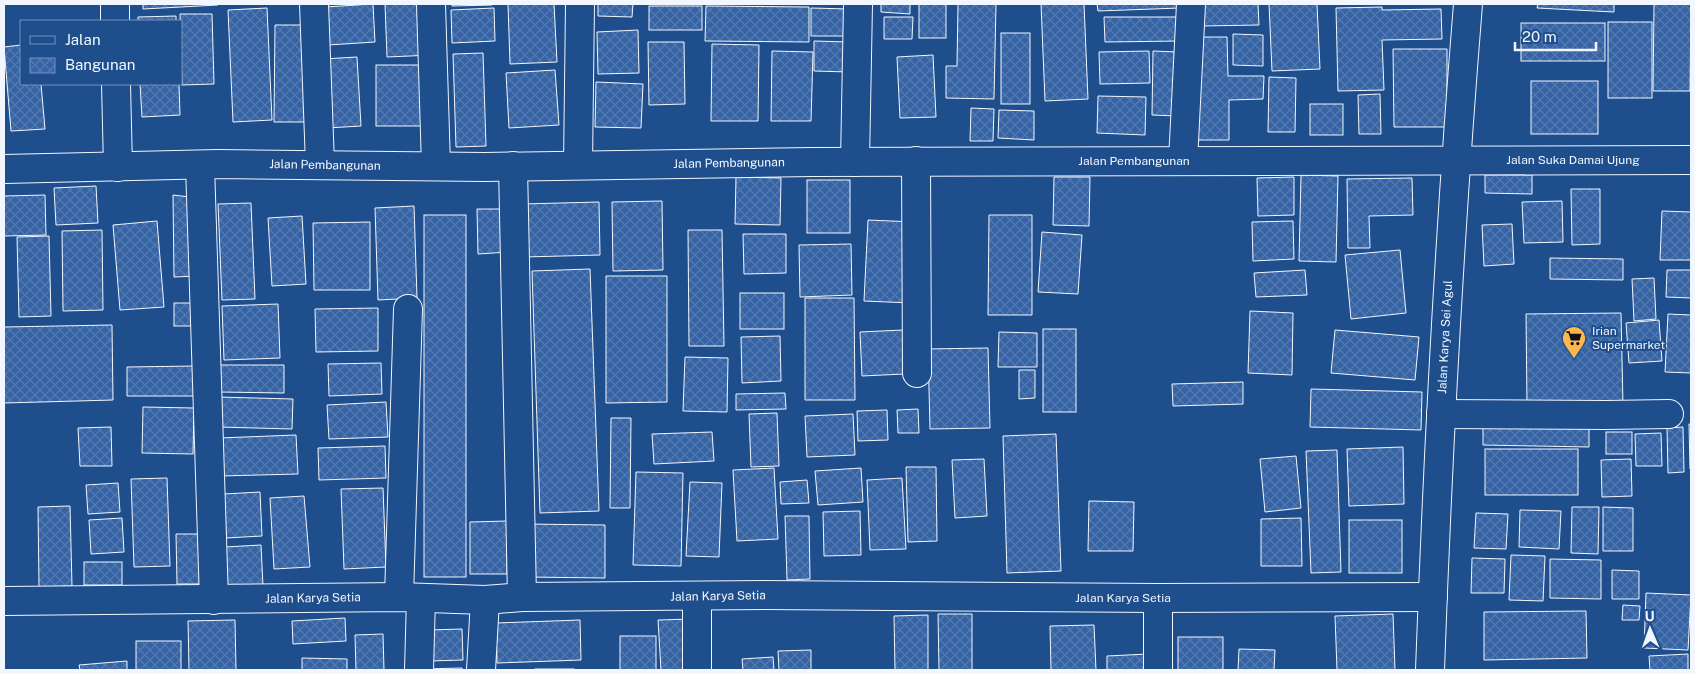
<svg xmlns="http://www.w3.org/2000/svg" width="1695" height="674" font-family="'Public Sans',sans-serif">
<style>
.building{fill:url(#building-cross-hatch);stroke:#f2f6ff}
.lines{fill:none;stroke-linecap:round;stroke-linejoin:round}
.minor-casing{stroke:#f2f6ff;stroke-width:30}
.major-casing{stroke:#f2f6ff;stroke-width:30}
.minor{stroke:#1f4e8c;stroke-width:28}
.major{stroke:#1f4e8c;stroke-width:28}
.labels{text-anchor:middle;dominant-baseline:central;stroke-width:4;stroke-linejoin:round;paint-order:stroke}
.street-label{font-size:12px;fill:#f2f6ff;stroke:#1f4e8c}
.poi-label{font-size:12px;fill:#f2f6ff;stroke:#1f4e8c;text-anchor:start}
</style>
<defs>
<pattern id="building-cross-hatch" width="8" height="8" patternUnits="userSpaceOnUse" patternTransform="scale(1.25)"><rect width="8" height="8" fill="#3563a3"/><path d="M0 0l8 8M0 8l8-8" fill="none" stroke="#537ab1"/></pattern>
</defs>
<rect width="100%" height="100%" fill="#1f4e8c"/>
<g class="building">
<path d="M 143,4 L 218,4 L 218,5 L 143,9 Z"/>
<path d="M 373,4 L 375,42 L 328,45 L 325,7 Z"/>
<path d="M 385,4 L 430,4 L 432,55 L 387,57 Z"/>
<path d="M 452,4 L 492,4 L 492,5 L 452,6 Z"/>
<path d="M 508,4 L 554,4 L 557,62 L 510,64 Z"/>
<path d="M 598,4 L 633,4 L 632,17 L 598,16 Z"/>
<path d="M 881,4 L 910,4 L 910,14 L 881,12 Z"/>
<rect x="919" y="4" width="27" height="34"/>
<path d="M 958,4 L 996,4 L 994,99 L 946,98 L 946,66 L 957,66 Z"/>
<path d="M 1041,4 L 1084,4 L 1088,99 L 1045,101 Z"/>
<path d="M 1097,4 L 1180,4 L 1180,8 L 1098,11 Z"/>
<path d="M 1200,4 L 1258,4 L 1259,25 L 1201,26 Z"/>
<path d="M 1269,4 L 1317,4 L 1320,69 L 1272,71 Z"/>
<path d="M 1538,4 L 1614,4 L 1614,12 L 1537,8 Z"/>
<path d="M 1654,4 L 1691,4 L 1690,91 L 1653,91 Z"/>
<rect x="649" y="6" width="53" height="24"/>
<path d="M 706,6 L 809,7 L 809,42 L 705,41 Z"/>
<path d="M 1382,7 L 1382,10 L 1441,9 L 1442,39 L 1382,40 L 1384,90 L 1338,91 L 1336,8 Z"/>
<path d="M 267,8 L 272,120 L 233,122 L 228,10 Z"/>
<path d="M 494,8 L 495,41 L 452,43 L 451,10 Z"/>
<path d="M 811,8 L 849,9 L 849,36 L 811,36 Z"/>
<path d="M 180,14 L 212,14 L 214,84 L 182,85 Z"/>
<path d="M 176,16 L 176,21 L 138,21 L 138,17 Z"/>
<path d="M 884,17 L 913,17 L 912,39 L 884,39 Z"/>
<path d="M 1104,17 L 1179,17 L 1179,41 L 1105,42 Z"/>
<rect x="1608" y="22" width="44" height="76"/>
<rect x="1521" y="23" width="84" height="38"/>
<path d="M 275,25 L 313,25 L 312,122 L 274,122 Z"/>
<path d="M 638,30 L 639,73 L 598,74 L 597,32 Z"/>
<rect x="1001" y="33" width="29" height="71"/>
<path d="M 1233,34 L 1263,35 L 1263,66 L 1233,65 Z"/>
<path d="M 1196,37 L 1227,37 L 1228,76 L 1264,76 L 1263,99 L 1229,100 L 1229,140 L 1197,140 Z"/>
<path d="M 814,41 L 849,42 L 849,72 L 814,71 Z"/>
<path d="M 648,42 L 684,42 L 685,104 L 649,105 Z"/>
<path d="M 712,44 L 759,45 L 758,121 L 711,121 Z"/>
<path d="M 21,45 L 21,84 L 41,84 L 45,129 L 11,131 L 4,47 Z"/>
<path d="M 1393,49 L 1447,49 L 1447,127 L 1394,127 Z"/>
<path d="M 772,51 L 813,52 L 811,121 L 771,121 Z"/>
<path d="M 1149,51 L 1150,83 L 1100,84 L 1099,52 Z"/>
<path d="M 1153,51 L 1178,52 L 1177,116 L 1152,115 Z"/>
<path d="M 483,53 L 486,146 L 456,147 L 453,54 Z"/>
<path d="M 933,55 L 936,117 L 900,118 L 897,57 Z"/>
<path d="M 357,57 L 361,126 L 327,128 L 323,59 Z"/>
<rect x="376" y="65" width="52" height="61"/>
<path d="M 555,70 L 559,125 L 509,128 L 506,73 Z"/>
<path d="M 1269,77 L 1296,78 L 1295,132 L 1268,132 Z"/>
<rect x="1531" y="81" width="67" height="53"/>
<path d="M 596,82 L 643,84 L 641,128 L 595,127 Z"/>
<path d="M 140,84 L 179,84 L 180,115 L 142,117 Z"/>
<path d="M 1380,94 L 1381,134 L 1359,134 L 1358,95 Z"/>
<path d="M 1098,96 L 1146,97 L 1145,135 L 1097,133 Z"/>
<rect x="1310" y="104" width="33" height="31"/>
<path d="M 971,108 L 994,109 L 993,141 L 970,141 Z"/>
<path d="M 999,110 L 1034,111 L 1034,140 L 998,138 Z"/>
<path d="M 1301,175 L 1338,176 L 1336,262 L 1299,261 Z"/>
<path d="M 1485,175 L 1532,175 L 1532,194 L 1485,193 Z"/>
<path d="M 736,177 L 781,178 L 780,225 L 735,224 Z"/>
<path d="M 1054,177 L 1090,177 L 1089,226 L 1053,225 Z"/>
<path d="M 1294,177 L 1294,215 L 1258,216 L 1257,178 Z"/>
<path d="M 1412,178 L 1413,215 L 1369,216 L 1370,248 L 1348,248 L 1347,179 Z"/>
<rect x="807" y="180" width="43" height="53"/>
<path d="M 96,186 L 98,223 L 56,225 L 54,188 Z"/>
<path d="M 1571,189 L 1600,189 L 1600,244 L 1572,245 Z"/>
<path d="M 45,195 L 46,235 L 4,236 L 4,196 Z"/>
<path d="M 173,195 L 190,197 L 199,276 L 174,277 Z"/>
<path d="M 662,201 L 663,270 L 613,271 L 612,202 Z"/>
<path d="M 1562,201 L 1563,242 L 1524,243 L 1522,202 Z"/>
<path d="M 599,202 L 600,255 L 524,257 L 522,204 Z"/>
<path d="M 251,203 L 255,299 L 222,300 L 218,204 Z"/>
<path d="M 414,206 L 417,298 L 378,300 L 375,208 Z"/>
<path d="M 477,209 L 508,209 L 509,252 L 478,254 Z"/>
<path d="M 1662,211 L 1691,212 L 1691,260 L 1660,260 Z"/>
<rect x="424" y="215" width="42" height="362"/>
<path d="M 989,215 L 1032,215 L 1032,315 L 988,315 Z"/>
<path d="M 302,216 L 306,284 L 272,286 L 268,218 Z"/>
<path d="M 868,220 L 914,222 L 911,303 L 864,301 Z"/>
<path d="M 157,221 L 164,307 L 120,310 L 113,225 Z"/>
<path d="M 1293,221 L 1294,259 L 1253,261 L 1252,222 Z"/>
<path d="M 370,222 L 370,290 L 314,290 L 313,223 Z"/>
<path d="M 1512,224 L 1514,264 L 1484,266 L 1482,225 Z"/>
<path d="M 102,230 L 103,310 L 63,311 L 62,231 Z"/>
<path d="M 688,230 L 722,230 L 724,346 L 689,346 Z"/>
<path d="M 1042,232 L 1082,235 L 1078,294 L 1038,292 Z"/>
<path d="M 743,234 L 786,234 L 786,273 L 744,274 Z"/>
<path d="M 49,236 L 51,316 L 19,317 L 17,237 Z"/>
<path d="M 851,244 L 852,295 L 800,297 L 799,245 Z"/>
<path d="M 1400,250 L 1406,313 L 1351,319 L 1345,255 Z"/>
<path d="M 1550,258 L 1623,259 L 1623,280 L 1550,279 Z"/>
<path d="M 590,269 L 599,511 L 540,513 L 532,271 Z"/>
<path d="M 1305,270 L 1307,295 L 1256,297 L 1254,273 Z"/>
<path d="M 1667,270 L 1691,270 L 1691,298 L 1666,297 Z"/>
<path d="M 606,276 L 667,276 L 667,402 L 606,403 Z"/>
<path d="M 1654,278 L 1656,319 L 1634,321 L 1632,279 Z"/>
<rect x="740" y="293" width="44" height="36"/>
<path d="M 805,298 L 854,298 L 855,400 L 805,400 Z"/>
<rect x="174" y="303" width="20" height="23"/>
<path d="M 278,304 L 280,358 L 224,360 L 222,306 Z"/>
<path d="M 378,308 L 378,351 L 316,352 L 315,309 Z"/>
<path d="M 1250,311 L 1293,313 L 1292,375 L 1248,373 Z"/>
<path d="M 1621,313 L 1623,405 L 1527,406 L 1526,314 Z"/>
<path d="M 1668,314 L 1691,315 L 1691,373 L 1665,372 Z"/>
<path d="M 1659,320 L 1662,361 L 1629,363 L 1626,323 Z"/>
<path d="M 112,325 L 113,400 L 4,403 L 4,327 Z"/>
<rect x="1043" y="329" width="33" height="83"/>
<path d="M 903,330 L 904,374 L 862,376 L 860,332 Z"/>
<path d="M 1335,330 L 1419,337 L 1415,380 L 1331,373 Z"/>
<path d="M 999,332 L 1037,333 L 1037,367 L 998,367 Z"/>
<path d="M 780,336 L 781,381 L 742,383 L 741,337 Z"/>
<path d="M 988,348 L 990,428 L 930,429 L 928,349 Z"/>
<path d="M 685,357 L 728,358 L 727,412 L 683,411 Z"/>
<path d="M 381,363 L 382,394 L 329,396 L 328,364 Z"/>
<path d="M 220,365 L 284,365 L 284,393 L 220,392 Z"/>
<path d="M 195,366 L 195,396 L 127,396 L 127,367 Z"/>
<path d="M 1019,370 L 1035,370 L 1035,398 L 1019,399 Z"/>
<path d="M 1243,382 L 1243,404 L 1173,406 L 1172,384 Z"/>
<path d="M 1311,389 L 1422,392 L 1421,430 L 1310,427 Z"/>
<path d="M 785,393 L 786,409 L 736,410 L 736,394 Z"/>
<path d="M 218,397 L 293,399 L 292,429 L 218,427 Z"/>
<path d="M 386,402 L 388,437 L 329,439 L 327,405 Z"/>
<path d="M 143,407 L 194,408 L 193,454 L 142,453 Z"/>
<path d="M 918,409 L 919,433 L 898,433 L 897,410 Z"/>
<path d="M 887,410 L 888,440 L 858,441 L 857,411 Z"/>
<path d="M 777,413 L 779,466 L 751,467 L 749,414 Z"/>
<path d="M 853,414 L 855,455 L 807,457 L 805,416 Z"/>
<path d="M 611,418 L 631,418 L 630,508 L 610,508 Z"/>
<path d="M 1483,423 L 1589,425 L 1589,447 L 1483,445 Z"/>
<path d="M 1689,424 L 1691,424 L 1691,469 L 1690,469 Z"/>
<path d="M 111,427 L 112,466 L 80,466 L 78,428 Z"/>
<path d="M 1683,427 L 1684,472 L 1668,473 L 1667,428 Z"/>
<path d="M 712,432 L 714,461 L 654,464 L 652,434 Z"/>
<rect x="1606" y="432" width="26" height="22"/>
<path d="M 1661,433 L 1662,466 L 1636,466 L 1635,434 Z"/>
<path d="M 1056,434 L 1061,571 L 1007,573 L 1003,436 Z"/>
<path d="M 296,435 L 298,474 L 220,476 L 219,438 Z"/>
<path d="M 385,446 L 386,478 L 319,480 L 318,448 Z"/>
<path d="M 1403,447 L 1404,504 L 1349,506 L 1347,449 Z"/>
<rect x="1485" y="449" width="93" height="46"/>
<path d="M 1337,450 L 1341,572 L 1311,573 L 1306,451 Z"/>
<path d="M 1296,456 L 1301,508 L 1265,512 L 1260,459 Z"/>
<path d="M 984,459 L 987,516 L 955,518 L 952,460 Z"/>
<path d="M 1631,459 L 1632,496 L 1602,497 L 1601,460 Z"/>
<path d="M 906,467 L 936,467 L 937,541 L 908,542 Z"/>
<path d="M 774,468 L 778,539 L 737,541 L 733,470 Z"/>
<path d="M 861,468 L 863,502 L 818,505 L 815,471 Z"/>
<path d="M 636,472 L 683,473 L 681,566 L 633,565 Z"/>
<path d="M 167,478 L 170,566 L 134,567 L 131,479 Z"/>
<path d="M 902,478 L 906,549 L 870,550 L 867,480 Z"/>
<path d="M 807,480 L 809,503 L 781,504 L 780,482 Z"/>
<path d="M 690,482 L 722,483 L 719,557 L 686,556 Z"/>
<path d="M 118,483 L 120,512 L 88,514 L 86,485 Z"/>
<path d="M 383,488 L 386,567 L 344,569 L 341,489 Z"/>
<path d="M 260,492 L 262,536 L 226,538 L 224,494 Z"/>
<path d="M 304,496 L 310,567 L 274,569 L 270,498 Z"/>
<path d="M 1089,501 L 1134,502 L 1133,551 L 1088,551 Z"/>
<path d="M 70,506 L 72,586 L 39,587 L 38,507 Z"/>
<path d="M 1572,507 L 1599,507 L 1598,554 L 1571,553 Z"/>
<path d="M 1603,507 L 1633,508 L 1633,551 L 1603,551 Z"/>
<path d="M 1520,510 L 1561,511 L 1559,549 L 1519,547 Z"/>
<path d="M 860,511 L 861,555 L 824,556 L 823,512 Z"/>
<path d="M 1476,513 L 1508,514 L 1506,549 L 1474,548 Z"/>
<path d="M 785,516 L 809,516 L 810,579 L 787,580 Z"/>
<path d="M 122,518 L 124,552 L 91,554 L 89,520 Z"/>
<path d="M 1301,518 L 1302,566 L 1261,566 L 1261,519 Z"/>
<rect x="1349" y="520" width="53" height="53"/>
<path d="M 507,521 L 507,574 L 470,574 L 470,522 Z"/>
<path d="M 526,524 L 605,525 L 605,578 L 526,577 Z"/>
<path d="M 176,534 L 202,534 L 203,584 L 177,584 Z"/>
<path d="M 261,545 L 263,586 L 227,588 L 225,547 Z"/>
<path d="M 1511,555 L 1545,556 L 1543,601 L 1509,600 Z"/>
<path d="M 1472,558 L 1505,559 L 1504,593 L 1471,593 Z"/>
<path d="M 1550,559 L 1601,560 L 1601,599 L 1550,598 Z"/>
<rect x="84" y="562" width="38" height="23"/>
<path d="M 1612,570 L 1639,571 L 1639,599 L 1612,599 Z"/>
<path d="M 1646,593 L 1691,595 L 1688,650 L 1644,648 Z"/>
<path d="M 1623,605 L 1640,606 L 1639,620 L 1622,620 Z"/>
<path d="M 1586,611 L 1587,658 L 1484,660 L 1484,612 Z"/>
<path d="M 938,614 L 972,614 L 972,670 L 939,670 Z"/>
<path d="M 1393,614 L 1395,670 L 1337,670 L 1335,616 Z"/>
<path d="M 928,615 L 928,670 L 895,670 L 894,616 Z"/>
<path d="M 345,618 L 346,641 L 293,644 L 292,621 Z"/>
<path d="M 691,619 L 693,670 L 661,670 L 658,620 Z"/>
<path d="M 235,620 L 236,670 L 189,670 L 188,621 Z"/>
<path d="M 580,620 L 581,660 L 497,663 L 496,623 Z"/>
<path d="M 1094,625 L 1096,670 L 1051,670 L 1050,626 Z"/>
<path d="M 462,629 L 463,660 L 429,661 L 429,630 Z"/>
<path d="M 383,634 L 384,670 L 356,670 L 355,635 Z"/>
<rect x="620" y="636" width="36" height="34"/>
<rect x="1178" y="637" width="45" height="33"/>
<rect x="136" y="641" width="45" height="29"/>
<path d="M 1239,649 L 1275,650 L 1274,670 L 1238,670 Z"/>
<path d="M 811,650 L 811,670 L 779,670 L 778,651 Z"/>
<path d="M 1148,654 L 1149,670 L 1107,670 L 1107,656 Z"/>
<path d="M 1688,654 L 1688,670 L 1650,670 L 1649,656 Z"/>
<path d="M 773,657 L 774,670 L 743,670 L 742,659 Z"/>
<path d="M 302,658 L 347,659 L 347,670 L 302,670 Z"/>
<path d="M 127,661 L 127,670 L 80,670 L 79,665 Z"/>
<path d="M 462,668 L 462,670 L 423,670 L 423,669 Z"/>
<rect x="535" y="669" width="39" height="1"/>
</g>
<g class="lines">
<g class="minor-casing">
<g id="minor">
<path d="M 115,4 L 115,21"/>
<path d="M 314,4 L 320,164"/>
<path d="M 431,4 L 436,166"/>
<path d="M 116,84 L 118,167"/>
<path d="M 916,161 L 917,373"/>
<path d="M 1183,161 L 1191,4"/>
<path d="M 855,162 L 858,4"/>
<path d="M 200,165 L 214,600"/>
<path d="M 578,165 L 580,4"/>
<path d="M 513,166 L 522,597"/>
<path d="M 4,169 L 218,164 L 485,167 L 811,162 L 1691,160"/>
<path d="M 1441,414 L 1606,415 L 1669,414"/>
<path d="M 399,597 L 408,309"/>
<path d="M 697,597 L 697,670"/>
<path d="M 1158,598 L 1158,670"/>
<path d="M 4,601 L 399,597 L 485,600 L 522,597 L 765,595 L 1158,598 L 1433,597"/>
<path d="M 419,670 L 421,598"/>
<path d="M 481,670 L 485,600"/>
</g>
</g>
<g class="major-casing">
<path id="major" d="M 1430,670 C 1438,448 1450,226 1468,4"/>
</g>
<use href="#minor" class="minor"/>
<use href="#major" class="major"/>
</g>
<defs>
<g id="supermarket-pin" transform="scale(1.25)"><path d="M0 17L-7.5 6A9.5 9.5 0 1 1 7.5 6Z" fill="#ffb74d" stroke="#1f4e8c"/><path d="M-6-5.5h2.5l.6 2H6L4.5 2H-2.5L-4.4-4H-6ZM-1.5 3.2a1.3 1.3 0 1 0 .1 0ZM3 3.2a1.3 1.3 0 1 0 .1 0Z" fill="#111"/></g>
</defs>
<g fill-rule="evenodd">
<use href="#supermarket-pin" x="1574" y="338"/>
</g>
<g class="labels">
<g class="street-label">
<text x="1573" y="160">Jalan Suka Damai Ujung</text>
<text x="1134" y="161">Jalan Pembangunan</text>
<text transform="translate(729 163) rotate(-1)">Jalan Pembangunan</text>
<text transform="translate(325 165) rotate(1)">Jalan Pembangunan</text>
<text transform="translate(1445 337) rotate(-87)">Jalan Karya Sei Agul</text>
<text transform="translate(718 596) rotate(-1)">Jalan Karya Setia</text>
<text transform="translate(313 598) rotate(-1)">Jalan Karya Setia</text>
<text x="1123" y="598">Jalan Karya Setia</text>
</g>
<g class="poi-label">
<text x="1592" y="331">Irian<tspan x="1592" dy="14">Supermarket</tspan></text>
</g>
</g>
<rect width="1695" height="674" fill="none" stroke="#f2f6ff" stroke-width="10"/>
<rect x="20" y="20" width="162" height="65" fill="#1f4e8c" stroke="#7391ba"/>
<rect x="30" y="36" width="25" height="8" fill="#1f4e8c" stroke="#7391ba"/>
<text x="65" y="45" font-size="15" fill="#f2f6ff">Jalan</text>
<rect x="30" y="58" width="25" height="15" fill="url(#building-cross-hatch)" stroke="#7391ba"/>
<text x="65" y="70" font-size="15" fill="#f2f6ff">Bangunan</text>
<g transform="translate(1650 629) rotate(358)" stroke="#1f4e8c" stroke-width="4" paint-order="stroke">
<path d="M0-4L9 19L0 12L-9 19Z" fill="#f2f6ff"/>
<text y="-8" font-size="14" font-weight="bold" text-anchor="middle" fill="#f2f6ff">U</text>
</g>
<path d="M1515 42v8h81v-8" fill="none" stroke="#f2f6ff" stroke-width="2.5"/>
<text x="1522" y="42" font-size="15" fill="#f2f6ff" stroke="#1f4e8c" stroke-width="4" paint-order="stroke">20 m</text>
</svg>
